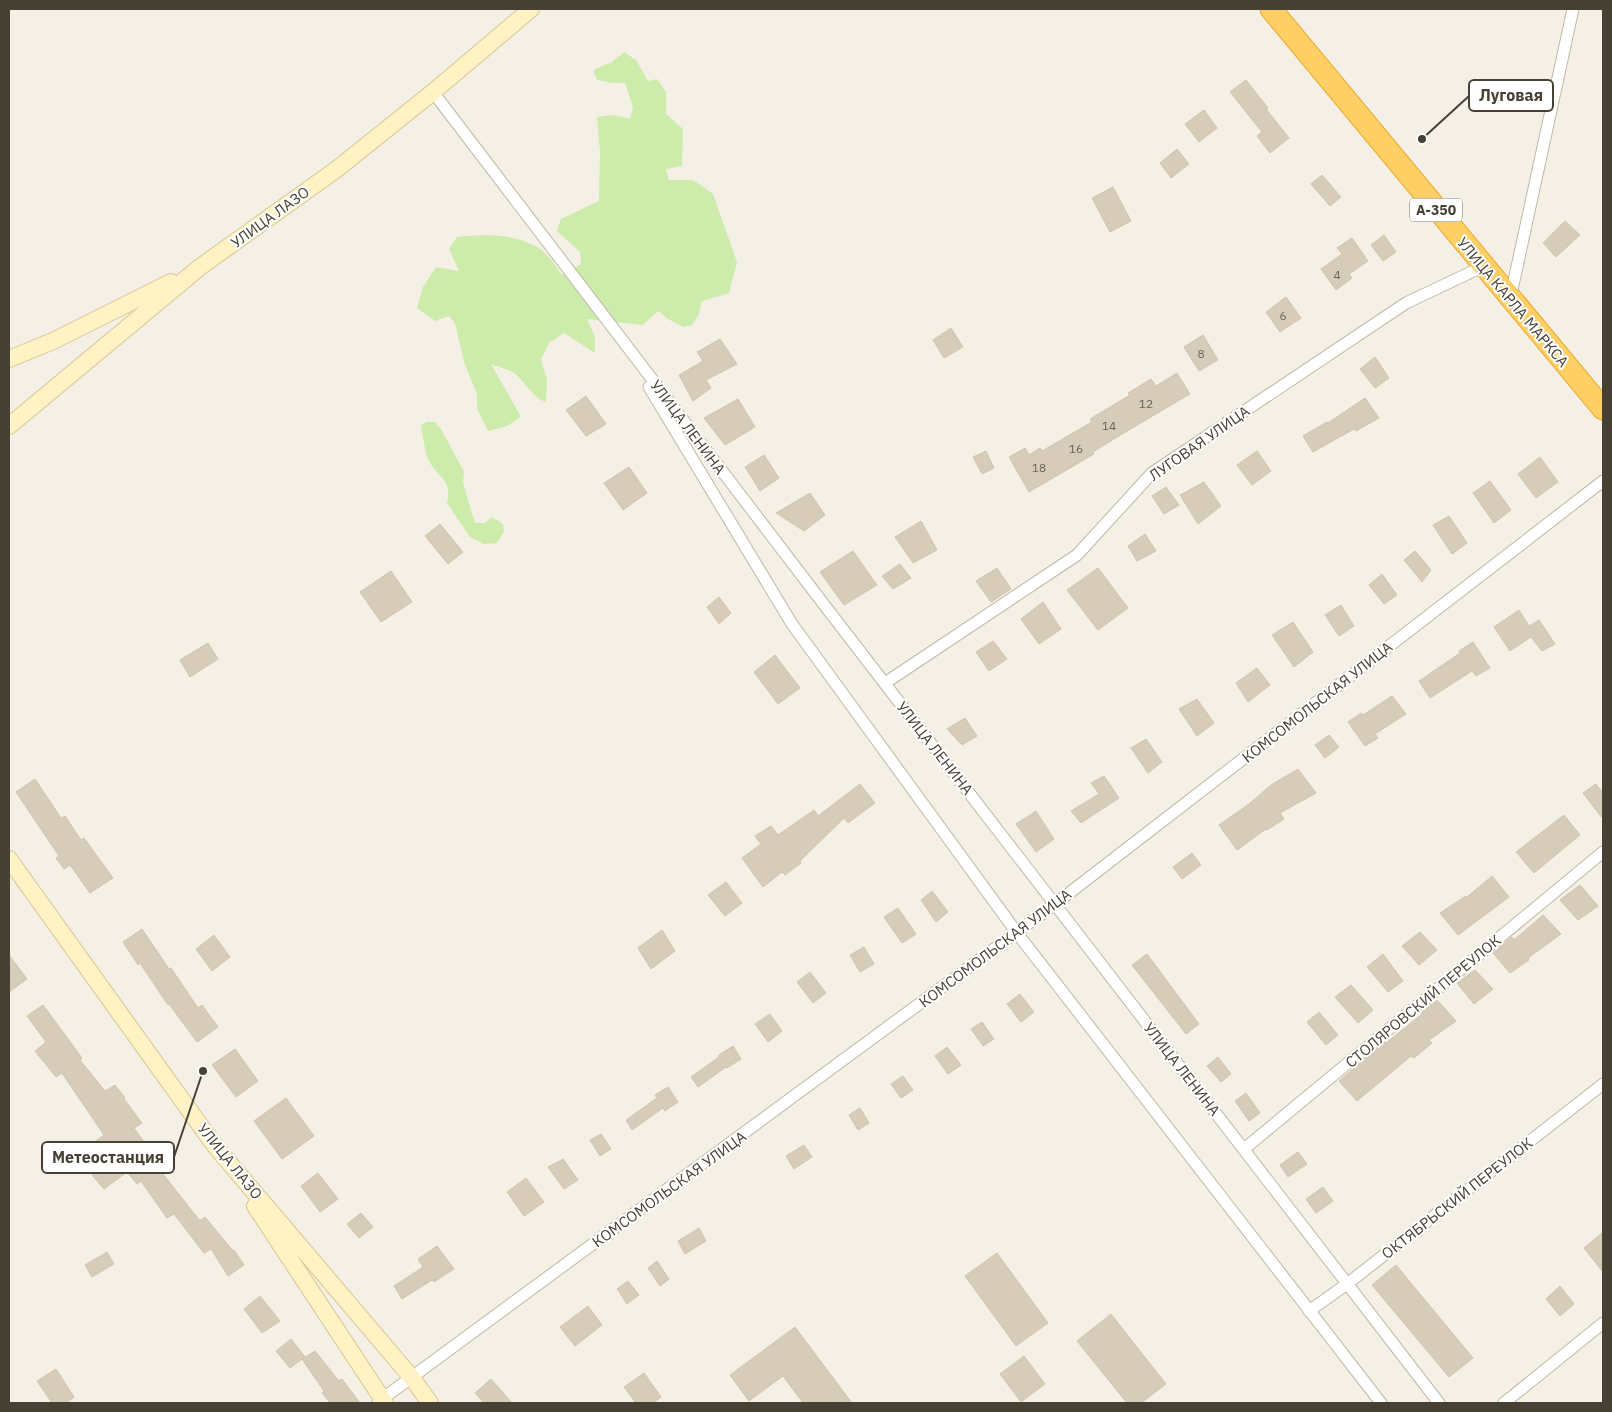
<svg xmlns="http://www.w3.org/2000/svg" width="1612" height="1412" font-family="'IBM Plex Sans',sans-serif">
<style>
.green{fill:#cdebaa}
.building{fill:#d6ccb9;stroke:#d2c4ac}
.lines{fill:none;stroke-linecap:round;stroke-linejoin:round}
.street-casing{stroke:#c0b8a7;stroke-width:13}
.secondary-casing{stroke:#d7c691;stroke-width:18}
.highway-casing{stroke:#e9a72a;stroke-width:23}
.street{stroke:#fff;stroke-width:11}
.secondary{stroke:#fff2c4;stroke-width:16}
.highway{stroke:#ffcf65;stroke-width:21}
.labels{text-anchor:middle;dominant-baseline:central;stroke-width:4;stroke-linejoin:round;paint-order:stroke}
.number-label{font-size:12px;fill:#6b6355}
.shield{fill:#fff;stroke:#7e7971;stroke-width:1}
.shield-label{font-size:14px;font-weight:bold;fill:#474034}
.street-label{font-size:15px;fill:#474034;stroke:#fff}
.leader{fill:none;stroke:#474034;stroke-width:2}
.callout-dot{fill:#474034;stroke:#fff;stroke-width:2}
.callout{fill:#fff;stroke:#474034;stroke-width:2}
.callout-label{font-size:16px;text-anchor:middle;font-weight:bold;fill:#474034}
</style>
<rect width="100%" height="100%" fill="#f4f0e5"/>
<g class="green">
<path d="M 624,52 L 636,60 L 648,81 L 657,79 L 666,92 L 666,114 L 683,129 L 682,166 L 666,169 L 669,180 L 693,180 L 713,194 L 737,262 L 729,293 L 702,301 L 699,314 L 692,325 L 683,327 L 668,319 L 658,311 L 643,325 L 587,319 L 595,337 L 595,353 L 564,333 L 549,343 L 541,359 L 547,380 L 546,402 C 531,397 526,382 514,373 C 508,369 498,367 491,364 L 521,417 L 505,427 L 488,431 L 477,409 L 477,394 L 464,362 L 455,323 L 449,316 L 435,321 L 417,308 L 423,287 L 436,267 L 459,271 L 449,249 L 457,237 C 484,234 516,233 540,249 C 548,254 556,267 562,275 L 581,264 L 580,252 L 557,231 L 561,219 L 599,201 L 600,151 L 597,117 L 614,115 L 630,119 L 633,107 L 625,83 L 612,83 L 597,80 L 593,70 L 612,62 Z"/>
<path d="M 427,422 L 435,422 L 441,429 L 464,472 L 463,483 L 475,523 L 485,523 L 492,517 L 503,524 L 504,531 L 497,543 L 484,544 L 470,537 L 447,503 C 453,477 435,477 427,457 C 424,447 423,436 421,425 Z"/>
</g>
<g class="building">
<path d="M 1246,80 L 1268,108 L 1266,109 L 1289,138 L 1270,153 L 1257,136 L 1262,132 L 1230,92 Z"/>
<path d="M 1204,110 L 1217,128 L 1199,142 L 1185,124 Z"/>
<path d="M 1177,149 L 1189,164 L 1171,178 L 1160,163 Z"/>
<path d="M 1322,175 L 1341,197 L 1330,206 L 1311,184 Z"/>
<path d="M 1113,187 L 1131,221 L 1110,232 L 1092,198 Z"/>
<path d="M 1565,221 L 1580,235 L 1556,257 L 1543,243 Z"/>
<path d="M 1384,235 L 1396,252 L 1383,261 L 1371,245 Z"/>
<path d="M 1352,238 L 1368,261 L 1349,274 L 1352,278 L 1336,290 L 1321,269 L 1342,254 L 1337,248 Z"/>
<path d="M 1286,297 L 1301,318 L 1280,332 L 1266,312 Z"/>
<path d="M 951,328 L 963,347 L 944,358 L 933,340 Z"/>
<path d="M 1203,335 L 1218,360 L 1199,371 L 1184,347 Z"/>
<path d="M 720,339 L 737,364 L 706,380 L 711,388 L 693,401 L 679,375 L 703,361 L 697,352 Z"/>
<path d="M 1375,357 L 1389,378 L 1375,388 L 1360,369 Z"/>
<path d="M 1177,373 L 1190,394 L 1127,431 L 1093,452 L 1094,454 L 1029,492 L 1009,457 L 1025,448 L 1029,455 L 1040,448 L 1042,451 L 1092,422 L 1090,419 L 1130,395 L 1128,393 L 1151,379 L 1156,386 Z"/>
<path d="M 586,396 L 606,424 L 586,436 L 566,410 Z"/>
<path d="M 1365,398 L 1379,418 L 1356,431 L 1354,429 L 1313,452 L 1303,436 L 1327,422 L 1328,423 Z"/>
<path d="M 738,399 L 755,427 L 725,445 L 704,418 Z"/>
<path d="M 986,451 L 994,468 L 982,474 L 973,457 Z"/>
<path d="M 1257,451 L 1271,471 L 1252,485 L 1237,465 Z"/>
<path d="M 764,455 L 779,478 L 760,491 L 745,467 Z"/>
<path d="M 1540,457 L 1558,482 L 1536,498 L 1518,474 Z"/>
<path d="M 629,467 L 647,493 L 623,510 L 604,483 Z"/>
<path d="M 1490,481 L 1511,510 L 1494,523 L 1473,493 Z"/>
<path d="M 1204,482 L 1221,506 L 1198,524 L 1180,495 Z"/>
<path d="M 1166,487 L 1179,505 L 1164,514 L 1152,496 Z"/>
<path d="M 810,493 L 825,515 L 804,531 L 776,513 Z"/>
<path d="M 1449,516 L 1467,543 L 1452,554 L 1433,525 Z"/>
<path d="M 921,521 L 937,550 L 913,563 L 895,537 Z"/>
<path d="M 440,524 L 463,552 L 448,564 L 425,536 Z"/>
<path d="M 1145,534 L 1156,551 L 1137,561 L 1128,546 Z"/>
<path d="M 853,551 L 877,585 L 844,605 L 820,572 Z"/>
<path d="M 1415,551 L 1431,570 L 1422,582 L 1404,560 Z"/>
<path d="M 900,564 L 911,578 L 893,589 L 882,576 Z"/>
<path d="M 997,568 L 1011,589 L 991,602 L 976,581 Z"/>
<path d="M 1098,568 L 1128,608 L 1098,630 L 1067,590 Z"/>
<path d="M 391,571 L 412,602 L 381,622 L 360,592 Z"/>
<path d="M 1382,574 L 1397,595 L 1384,604 L 1369,585 Z"/>
<path d="M 719,597 L 731,613 L 719,624 L 707,607 Z"/>
<path d="M 1043,602 L 1061,629 L 1039,644 L 1021,619 Z"/>
<path d="M 1341,605 L 1354,626 L 1339,636 L 1325,615 Z"/>
<path d="M 1519,610 L 1529,626 L 1539,620 L 1555,644 L 1542,651 L 1531,637 L 1510,651 L 1494,627 Z"/>
<path d="M 1293,622 L 1313,652 L 1294,667 L 1272,635 Z"/>
<path d="M 993,641 L 1007,659 L 989,671 L 976,652 Z"/>
<path d="M 1473,642 L 1490,668 L 1476,676 L 1472,671 L 1430,698 L 1419,681 L 1460,653 L 1459,651 Z"/>
<path d="M 208,643 L 218,659 L 190,677 L 180,660 Z"/>
<path d="M 775,655 L 800,688 L 778,704 L 754,672 Z"/>
<path d="M 1257,668 L 1270,685 L 1248,702 L 1236,683 Z"/>
<path d="M 1392,696 L 1406,714 L 1375,734 L 1378,738 L 1365,746 L 1348,722 L 1361,713 L 1363,715 Z"/>
<path d="M 1197,699 L 1214,723 L 1197,736 L 1179,709 Z"/>
<path d="M 965,718 L 977,736 L 962,745 L 947,729 Z"/>
<path d="M 1329,735 L 1339,747 L 1325,758 L 1315,745 Z"/>
<path d="M 1146,739 L 1162,762 L 1148,773 L 1131,748 Z"/>
<path d="M 1298,769 L 1316,793 L 1280,813 L 1284,819 L 1267,830 L 1266,829 L 1237,850 L 1219,825 L 1249,804 L 1271,785 Z"/>
<path d="M 1104,776 L 1119,798 L 1081,823 L 1071,811 L 1099,794 L 1091,783 Z"/>
<path d="M 35,779 L 61,818 L 65,816 L 81,840 L 84,838 L 113,878 L 90,893 L 70,865 L 64,869 L 56,858 L 59,856 L 16,792 Z"/>
<path d="M 860,784 L 875,803 L 848,823 L 844,818 L 800,861 L 801,863 L 785,875 L 782,872 L 763,887 L 742,858 L 761,844 L 755,836 L 771,826 L 778,835 L 814,810 L 818,816 Z"/>
<path d="M 1596,784 L 1603,793 L 1603,819 L 1583,793 Z"/>
<path d="M 1036,811 L 1054,839 L 1036,852 L 1016,824 Z"/>
<path d="M 1564,815 L 1580,835 L 1534,873 L 1516,852 Z"/>
<path d="M 1192,853 L 1201,865 L 1182,879 L 1173,867 Z"/>
<path d="M 1492,876 L 1509,897 L 1458,935 L 1440,913 L 1466,896 L 1467,897 Z"/>
<path d="M 726,882 L 742,903 L 725,916 L 708,895 Z"/>
<path d="M 1580,885 L 1598,906 L 1578,920 L 1560,900 Z"/>
<path d="M 932,891 L 948,912 L 936,922 L 921,900 Z"/>
<path d="M 898,908 L 916,934 L 902,943 L 884,917 Z"/>
<path d="M 1543,915 L 1561,934 L 1528,958 L 1529,960 L 1510,973 L 1493,953 L 1512,937 L 1514,940 Z"/>
<path d="M 142,929 L 169,969 L 171,968 L 198,1008 L 202,1005 L 218,1027 L 197,1042 L 169,1004 L 168,1005 L 140,963 L 138,965 L 123,942 Z"/>
<path d="M 662,930 L 675,951 L 651,969 L 638,948 Z"/>
<path d="M 1420,932 L 1437,950 L 1419,965 L 1402,946 Z"/>
<path d="M 214,935 L 230,957 L 212,971 L 196,949 Z"/>
<path d="M 864,947 L 874,964 L 860,972 L 850,955 Z"/>
<path d="M 1147,954 L 1199,1024 L 1186,1034 L 1132,965 Z"/>
<path d="M 1383,954 L 1403,981 L 1388,992 L 1367,967 Z"/>
<path d="M 9,955 L 27,979 L 9,992 Z"/>
<path d="M 1475,970 L 1493,989 L 1474,1004 L 1457,983 Z"/>
<path d="M 810,972 L 826,993 L 813,1003 L 797,982 Z"/>
<path d="M 1351,985 L 1373,1010 L 1358,1023 L 1335,997 Z"/>
<path d="M 1020,994 L 1034,1012 L 1021,1022 L 1007,1004 Z"/>
<path d="M 1437,1000 L 1456,1021 L 1429,1040 L 1432,1043 L 1414,1058 L 1411,1056 L 1357,1101 L 1339,1081 L 1385,1042 L 1386,1043 L 1422,1014 L 1421,1013 Z"/>
<path d="M 43,1005 L 82,1058 L 80,1060 L 105,1091 L 115,1085 L 125,1098 L 124,1099 L 142,1123 L 134,1128 L 162,1167 L 159,1169 L 200,1221 L 205,1217 L 233,1251 L 234,1250 L 244,1265 L 228,1276 L 211,1249 L 204,1253 L 174,1214 L 167,1218 L 141,1181 L 137,1184 L 127,1172 L 104,1189 L 92,1175 L 109,1162 L 92,1144 L 104,1135 L 62,1073 L 56,1077 L 35,1051 L 46,1042 L 27,1016 Z"/>
<path d="M 1319,1012 L 1338,1035 L 1326,1045 L 1307,1022 Z"/>
<path d="M 770,1014 L 782,1031 L 768,1042 L 755,1024 Z"/>
<path d="M 982,1022 L 994,1039 L 983,1046 L 971,1029 Z"/>
<path d="M 733,1046 L 741,1059 L 727,1068 L 726,1067 L 698,1087 L 691,1077 L 719,1057 L 719,1055 Z"/>
<path d="M 947,1047 L 961,1065 L 948,1074 L 935,1056 Z"/>
<path d="M 235,1049 L 258,1081 L 236,1097 L 212,1065 Z"/>
<path d="M 1218,1057 L 1231,1074 L 1221,1082 L 1207,1066 Z"/>
<path d="M 903,1076 L 913,1090 L 901,1098 L 891,1084 Z"/>
<path d="M 668,1087 L 678,1102 L 665,1111 L 663,1108 L 632,1130 L 626,1120 L 657,1098 L 655,1095 Z"/>
<path d="M 1246,1093 L 1260,1113 L 1249,1121 L 1235,1101 Z"/>
<path d="M 286,1098 L 314,1136 L 282,1159 L 254,1121 Z"/>
<path d="M 860,1108 L 869,1123 L 858,1130 L 849,1115 Z"/>
<path d="M 601,1134 L 611,1149 L 600,1156 L 590,1140 Z"/>
<path d="M 804,1145 L 812,1157 L 794,1169 L 786,1156 Z"/>
<path d="M 1298,1152 L 1307,1164 L 1288,1177 L 1280,1165 Z"/>
<path d="M 563,1159 L 578,1180 L 564,1189 L 548,1167 Z"/>
<path d="M 318,1173 L 338,1199 L 320,1212 L 301,1186 Z"/>
<path d="M 526,1178 L 544,1202 L 524,1216 L 507,1192 Z"/>
<path d="M 1323,1187 L 1333,1201 L 1316,1213 L 1306,1199 Z"/>
<path d="M 361,1213 L 373,1227 L 359,1238 L 347,1224 Z"/>
<path d="M 699,1228 L 706,1241 L 685,1254 L 678,1241 Z"/>
<path d="M 1603,1232 L 1603,1272 L 1584,1248 Z"/>
<path d="M 437,1246 L 454,1269 L 434,1282 L 432,1280 L 402,1299 L 394,1286 L 423,1267 L 418,1259 Z"/>
<path d="M 107,1252 L 114,1264 L 92,1277 L 85,1265 Z"/>
<path d="M 997,1253 L 1048,1323 L 1016,1346 L 965,1276 Z"/>
<path d="M 657,1261 L 669,1279 L 660,1286 L 648,1268 Z"/>
<path d="M 1396,1265 L 1473,1358 L 1449,1377 L 1372,1285 Z"/>
<path d="M 628,1281 L 639,1295 L 627,1304 L 617,1289 Z"/>
<path d="M 1560,1286 L 1574,1304 L 1560,1316 L 1546,1299 Z"/>
<path d="M 260,1296 L 280,1321 L 262,1333 L 244,1309 Z"/>
<path d="M 588,1306 L 602,1325 L 575,1346 L 560,1327 Z"/>
<path d="M 1111,1314 L 1166,1384 L 1141,1403 L 1127,1403 L 1077,1341 Z"/>
<path d="M 795,1327 L 852,1403 L 803,1403 L 783,1376 L 749,1401 L 730,1375 Z"/>
<path d="M 291,1339 L 305,1357 L 290,1368 L 276,1351 Z"/>
<path d="M 315,1351 L 339,1381 L 342,1379 L 360,1403 L 330,1403 L 322,1393 L 324,1391 L 302,1359 Z"/>
<path d="M 1024,1356 L 1045,1384 L 1021,1402 L 1000,1374 Z"/>
<path d="M 56,1369 L 74,1397 L 66,1403 L 52,1403 L 37,1381 Z"/>
<path d="M 644,1373 L 661,1397 L 653,1403 L 636,1403 L 624,1387 Z"/>
<path d="M 491,1379 L 512,1403 L 484,1403 L 475,1393 Z"/>
</g>
<g class="lines">
<g class="street-casing">
<g id="street">
<path d="M 433,92 L 822,602 L 1439,1403"/>
<path d="M 1510,299 L 1573,9"/>
<path d="M 649,387 L 792,624 L 1017,933 L 1381,1403"/>
<path d="M 885,683 L 1077,555 L 1152,473 L 1406,303 L 1484,266"/>
<path d="M 1244,1149 L 1603,852"/>
<path d="M 1309,1311 L 1347,1284 L 1603,1084"/>
<path d="M 378,1402 L 1055,904 L 1603,481"/>
<path d="M 1504,1403 L 1603,1323"/>
</g>
</g>
<g class="secondary-casing">
<g id="secondary">
<path d="M 9,359 L 53,341 L 171,282"/>
<path d="M 9,426 L 200,267 L 337,169 L 433,92 L 531,9"/>
<path d="M 9,859 L 215,1146 L 412,1378 L 430,1403"/>
<path d="M 255,1206 L 385,1403"/>
</g>
</g>
<g class="highway-casing">
<path id="highway" d="M 1271,9 L 1603,409"/>
</g>
<use href="#street" class="street"/>
<use href="#secondary" class="secondary"/>
<use href="#highway" class="highway"/>
</g>
<g class="labels">
<g class="number-label">
<text x="1337" y="274">4</text>
<text x="1283" y="315">6</text>
<text x="1201" y="353">8</text>
<text x="1146" y="403">12</text>
<text x="1109" y="425">14</text>
<text x="1076" y="448">16</text>
<text x="1039" y="467">18</text>
</g>
<rect class="shield" x="1410" y="198.5" width="52" height="23" rx="4"/>
<g class="shield-label">
<text x="1436" y="210">А-350</text>
</g>
<g class="street-label">
<text transform="translate(270 217) rotate(-36)">УЛИЦА ЛАЗО</text>
<text transform="translate(1513 302) rotate(50)">УЛИЦА КАРЛА МАРКСА</text>
<text transform="translate(688 427) rotate(53)">УЛИЦА ЛЕНИНА</text>
<text transform="translate(1199 443) rotate(-35)">ЛУГОВАЯ УЛИЦА</text>
<text transform="translate(1317 702) rotate(-38)">КОМСОМОЛЬСКАЯ УЛИЦА</text>
<text transform="translate(935 748) rotate(52)">УЛИЦА ЛЕНИНА</text>
<text transform="translate(995 948) rotate(-37)">КОМСОМОЛЬСКАЯ УЛИЦА</text>
<text transform="translate(1423 1001) rotate(-40)">СТОЛЯРОВСКИЙ ПЕРЕУЛОК</text>
<text transform="translate(1182 1069) rotate(52)">УЛИЦА ЛЕНИНА</text>
<text transform="translate(230 1161) rotate(51)">УЛИЦА ЛАЗО</text>
<text transform="translate(669 1189) rotate(-36)">КОМСОМОЛЬСКАЯ УЛИЦА</text>
<text transform="translate(1457 1198) rotate(-38)">ОКТЯБРЬСКИЙ ПЕРЕУЛОК</text>
</g>
</g>
<path class="leader" d="M1422 139L1469 96M203 1071L174 1157"/>
<g class="callout-dot">
<circle cx="1422" cy="139" r="5"/>
<circle cx="203" cy="1071" r="5"/>
</g>
<g class="callout">
<rect x="1469" y="80" width="84" height="31" rx="5"/>
<rect x="42" y="1142" width="132" height="31" rx="5"/>
</g>
<g class="callout-label">
<text x="1511" y="101">Луговая</text>
<text x="108" y="1163">Метеостанция</text>
</g>
<rect width="1612" height="1412" fill="none" stroke="#474034" stroke-width="20"/>
</svg>
